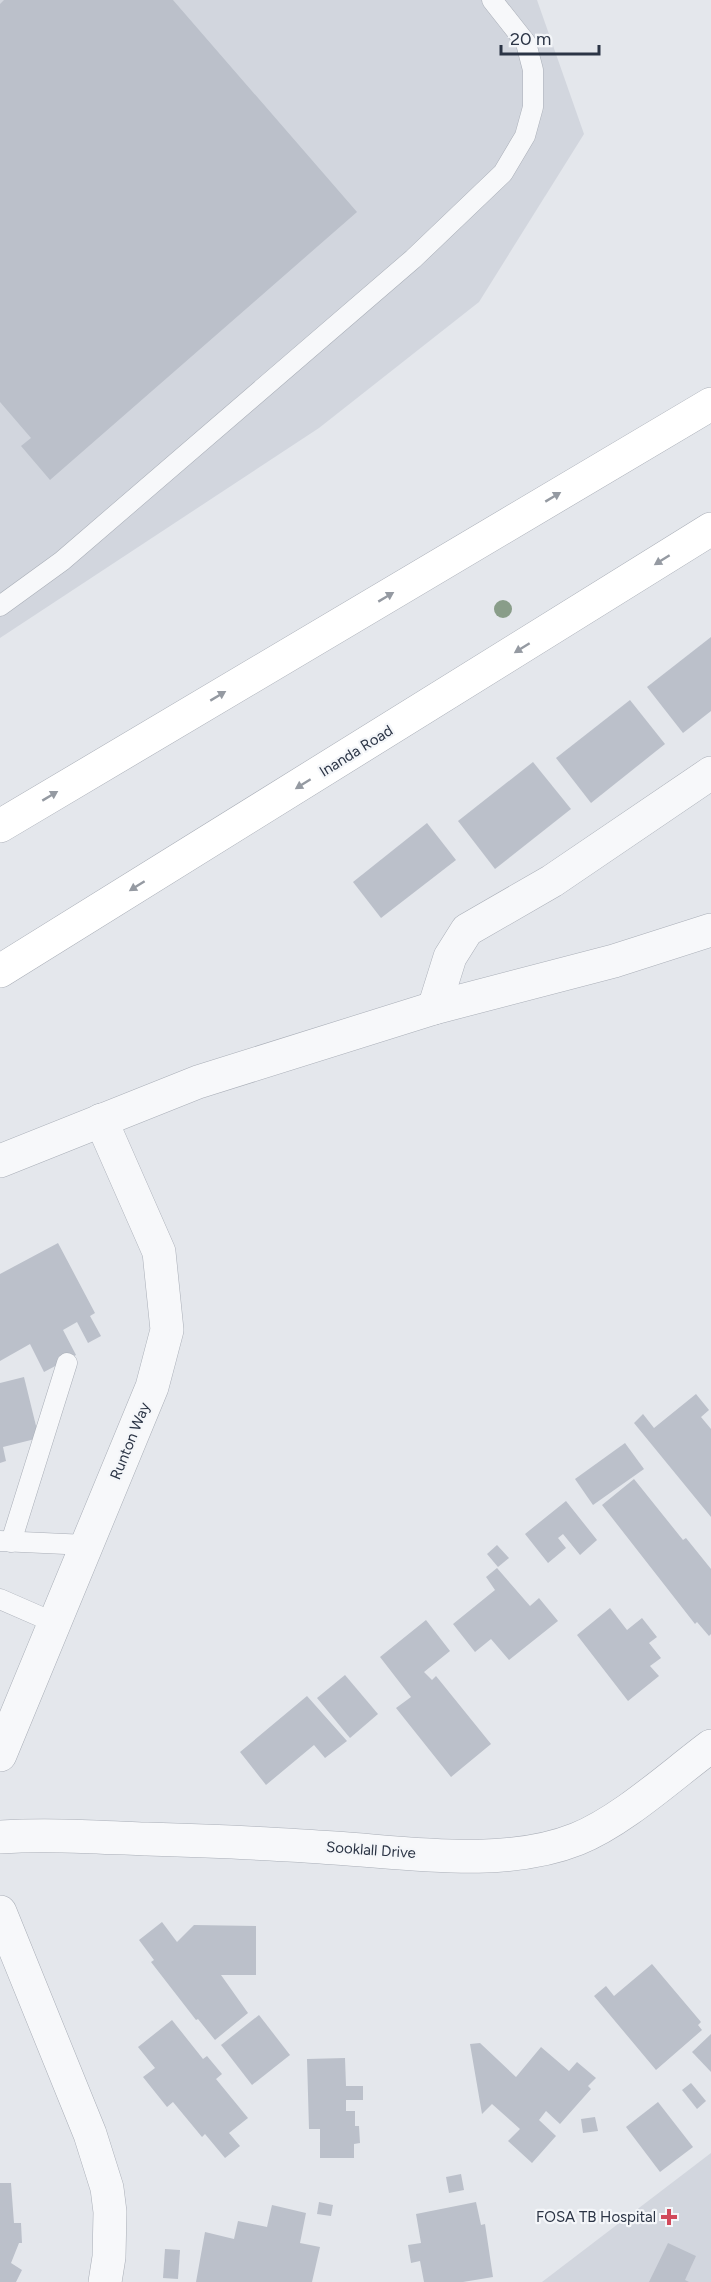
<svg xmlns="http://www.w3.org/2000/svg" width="711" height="2282" font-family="Figtree,sans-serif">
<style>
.built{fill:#d2d6de}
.building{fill:#bbc0ca}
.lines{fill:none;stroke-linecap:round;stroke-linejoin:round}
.lane-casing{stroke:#a9aeb7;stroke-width:21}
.street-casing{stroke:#a9aeb7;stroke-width:34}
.secondary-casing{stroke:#a9aeb7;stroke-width:34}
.lane{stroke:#f7f8fa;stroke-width:20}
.street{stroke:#f7f8fa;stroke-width:33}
.secondary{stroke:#fff;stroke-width:33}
.tree{fill:#899d89}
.oneway{fill:#959aa2}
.poi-dot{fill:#d1495b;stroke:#f4f6f9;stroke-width:2}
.labels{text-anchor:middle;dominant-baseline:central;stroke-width:4.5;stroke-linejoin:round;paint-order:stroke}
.street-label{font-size:15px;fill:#2b3445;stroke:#f4f6f9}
.poi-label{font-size:15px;fill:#2b3445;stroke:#f4f6f9;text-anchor:end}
</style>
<rect width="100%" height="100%" fill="#e4e7ec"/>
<g class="built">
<path d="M 0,0 L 537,0 L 584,134 L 479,302 L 319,428 L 0,638 Z"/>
<path d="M 711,2153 L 711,2282 L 542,2282 Z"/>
</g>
<g class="building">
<path d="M 4,0 L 173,0 L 357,212 L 50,480 L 21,446 L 31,438 L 0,402 L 0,4 Z"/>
<path d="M 711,637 L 711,711 L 683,733 L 647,687 Z"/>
<path d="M 630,700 L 665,744 L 591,803 L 556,758 Z"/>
<path d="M 533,762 L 571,809 L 495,869 L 458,821 Z"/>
<path d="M 427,823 L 456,860 L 381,918 L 353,882 Z"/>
<path d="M 58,1243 L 95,1313 L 90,1316 L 101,1336 L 88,1343 L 77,1322 L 63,1330 L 76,1355 L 44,1372 L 30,1344 L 0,1361 L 0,1274 Z"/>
<path d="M 24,1377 L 39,1438 L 3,1447 L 6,1461 L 0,1463 L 0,1383 Z"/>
<path d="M 696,1394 L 709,1410 L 701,1417 L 711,1429 L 711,1517 L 634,1423 L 643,1414 L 654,1428 Z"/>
<path d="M 625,1443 L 644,1469 L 593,1505 L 575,1479 Z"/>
<path d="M 634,1479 L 683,1540 L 686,1538 L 711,1569 L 711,1634 L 709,1636 L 697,1622 L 695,1624 L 602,1505 Z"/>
<path d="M 566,1501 L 597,1540 L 580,1555 L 563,1534 L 558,1538 L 566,1548 L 548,1563 L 525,1534 Z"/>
<path d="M 497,1545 L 509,1558 L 498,1567 L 487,1554 Z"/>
<path d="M 497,1568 L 530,1606 L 539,1598 L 558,1621 L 509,1660 L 491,1639 L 475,1652 L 453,1624 L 495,1590 L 486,1577 Z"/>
<path d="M 610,1608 L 627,1630 L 642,1618 L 657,1637 L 649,1643 L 661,1658 L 650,1666 L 659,1676 L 628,1701 L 577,1635 Z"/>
<path d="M 426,1620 L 450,1651 L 424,1672 L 432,1680 L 436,1676 L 491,1744 L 451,1777 L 396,1708 L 411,1697 L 380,1657 Z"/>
<path d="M 345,1675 L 378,1714 L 350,1738 L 317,1698 Z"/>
<path d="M 307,1696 L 347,1741 L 325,1758 L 314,1745 L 266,1785 L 240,1752 Z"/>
<path d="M 162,1922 L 177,1942 L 194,1925 L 256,1926 L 256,1975 L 221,1975 L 248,2013 L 215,2040 L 198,2019 L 196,2020 L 151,1962 L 154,1960 L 139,1940 Z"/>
<path d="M 652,1964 L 701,2022 L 698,2025 L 702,2030 L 656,2070 L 594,1996 L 606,1986 L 614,1996 Z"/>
<path d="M 259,2015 L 290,2055 L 252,2085 L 221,2045 Z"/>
<path d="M 172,2020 L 203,2059 L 207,2056 L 222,2074 L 216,2079 L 248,2118 L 229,2133 L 240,2146 L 225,2158 L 205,2134 L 202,2137 L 173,2102 L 167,2107 L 143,2077 L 155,2068 L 138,2047 Z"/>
<path d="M 711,2034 L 711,2072 L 692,2052 Z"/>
<path d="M 480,2043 L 516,2077 L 541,2047 L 569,2071 L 577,2062 L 596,2078 L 588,2086 L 591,2089 L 560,2124 L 546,2111 L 539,2120 L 556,2136 L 532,2163 L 508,2141 L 520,2129 L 492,2104 L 482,2114 L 470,2044 Z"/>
<path d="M 345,2058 L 346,2086 L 363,2086 L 363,2100 L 346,2100 L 346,2111 L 355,2111 L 355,2126 L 359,2126 L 360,2143 L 354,2144 L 354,2158 L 320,2158 L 320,2129 L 309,2129 L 307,2059 Z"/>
<path d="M 691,2083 L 706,2101 L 697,2109 L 682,2090 Z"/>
<path d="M 658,2102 L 693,2147 L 660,2172 L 626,2127 Z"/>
<path d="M 595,2117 L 598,2131 L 583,2133 L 581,2119 Z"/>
<path d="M 461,2174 L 464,2190 L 449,2193 L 446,2177 Z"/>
<path d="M 0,2183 L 11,2183 L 14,2223 L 21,2223 L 22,2243 L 19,2243 L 11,2263 L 22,2270 L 16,2282 L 0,2282 Z"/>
<path d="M 319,2202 L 333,2205 L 331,2216 L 317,2214 Z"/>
<path d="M 476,2202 L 481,2225 L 485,2224 L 493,2277 L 463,2282 L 424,2282 L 420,2261 L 411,2263 L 408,2245 L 421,2243 L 416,2214 Z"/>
<path d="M 272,2205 L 306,2213 L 300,2243 L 320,2247 L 312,2282 L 196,2282 L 205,2232 L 234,2239 L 238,2221 L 267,2227 Z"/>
<path d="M 668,2243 L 696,2256 L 685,2280 L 689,2282 L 649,2282 Z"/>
<path d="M 165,2249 L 180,2250 L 178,2279 L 163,2278 Z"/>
</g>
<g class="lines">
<g class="lane-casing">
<g id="lane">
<path d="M 0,606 L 62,561 L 413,259 L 503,173 L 525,136 L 533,107 L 533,70 L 526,43 L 492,0"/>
<path d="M 0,1541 L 87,1545"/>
<path d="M 11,1542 L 67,1363"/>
<path d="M 0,1599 L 55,1623"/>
</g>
</g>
<g class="street-casing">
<g id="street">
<path d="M 434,1008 L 450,957 L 467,930 L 552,881 L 711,773"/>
<path d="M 0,1161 L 198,1082 L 434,1008 L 614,961 L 711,930"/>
<path d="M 0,1755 L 152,1387 L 167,1330 L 159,1252 L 101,1120"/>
<path d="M 0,1837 C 48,1834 97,1837 145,1839 C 208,1841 272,1843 335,1848 C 411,1853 505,1868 577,1839 C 622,1821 672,1775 711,1746"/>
<path d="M 0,1912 L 90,2134 L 107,2188 L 110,2212 L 109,2257 L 105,2282"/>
</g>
</g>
<g class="secondary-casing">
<g id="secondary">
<path d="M 0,826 L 711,404"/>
<path d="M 0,971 L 711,529"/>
</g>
</g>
<use href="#lane" class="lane"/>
<use href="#street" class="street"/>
<use href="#secondary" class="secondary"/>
</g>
<circle class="tree" cx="503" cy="609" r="9"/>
<defs><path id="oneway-solid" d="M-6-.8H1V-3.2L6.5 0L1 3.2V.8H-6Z" transform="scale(1.5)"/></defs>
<g class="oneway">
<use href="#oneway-solid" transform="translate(553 497) rotate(-31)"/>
<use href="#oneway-solid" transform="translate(662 560) rotate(148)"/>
<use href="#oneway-solid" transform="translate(386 597) rotate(-31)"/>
<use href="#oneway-solid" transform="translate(522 648) rotate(148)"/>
<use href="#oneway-solid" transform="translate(218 696) rotate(-31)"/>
<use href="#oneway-solid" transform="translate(303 784) rotate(148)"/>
<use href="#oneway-solid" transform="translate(50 796) rotate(-31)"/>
<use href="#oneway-solid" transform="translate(137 886) rotate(148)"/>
</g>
<path class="poi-dot" d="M666 2208h6v6h6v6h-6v6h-6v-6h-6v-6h6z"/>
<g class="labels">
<g class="street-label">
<text transform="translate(356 751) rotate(-32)">Inanda Road</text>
<text transform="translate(130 1441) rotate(-68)">Runton Way</text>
<text transform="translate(371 1850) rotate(4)">Sooklall Drive</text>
</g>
<g class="poi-label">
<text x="656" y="2217">FOSA TB Hospital</text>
</g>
</g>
<path d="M501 45v9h98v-9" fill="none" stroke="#2b3445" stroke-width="3"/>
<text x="510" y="45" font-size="18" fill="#2b3445" stroke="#f4f6f9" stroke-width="4.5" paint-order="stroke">20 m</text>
</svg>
